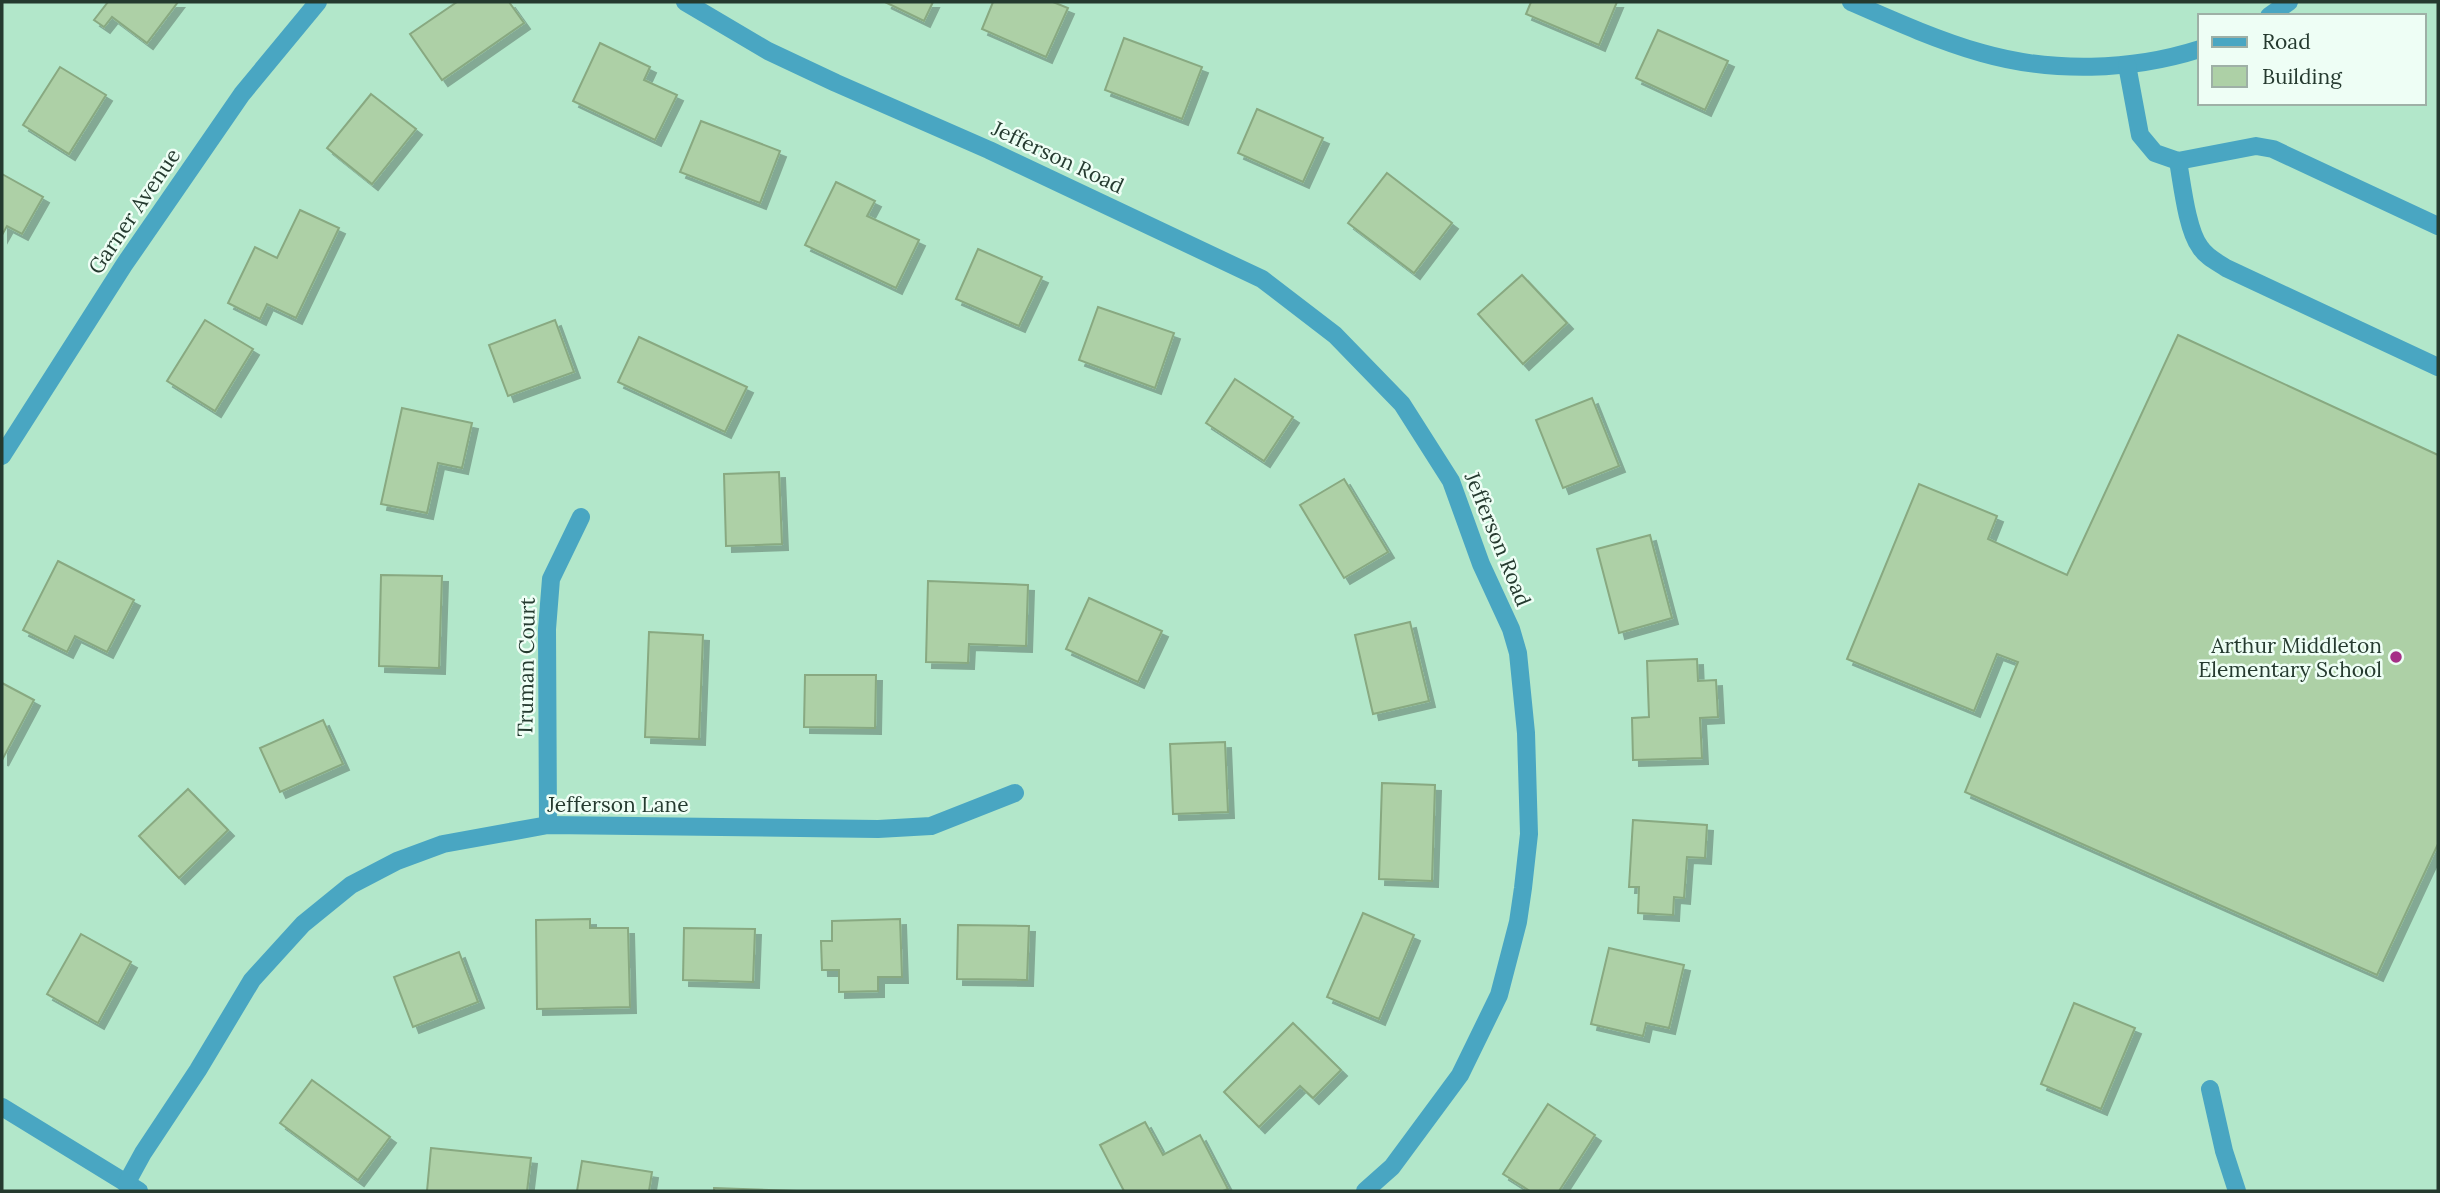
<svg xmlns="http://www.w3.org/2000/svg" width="2440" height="1193" font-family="Lora,serif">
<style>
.building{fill:#add0a6;stroke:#88a981;stroke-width:2;filter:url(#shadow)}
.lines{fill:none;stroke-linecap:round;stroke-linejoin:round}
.service{stroke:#49a6c2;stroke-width:18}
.minor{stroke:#49a6c2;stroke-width:18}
.poi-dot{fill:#a52f86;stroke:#eefef5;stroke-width:2.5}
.labels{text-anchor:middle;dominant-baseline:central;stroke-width:5;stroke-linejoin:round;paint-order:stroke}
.street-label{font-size:21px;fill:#253a2f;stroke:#eefef5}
.poi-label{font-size:21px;fill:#253a2f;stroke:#eefef5;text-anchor:end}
</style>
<defs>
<filter id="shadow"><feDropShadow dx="6" dy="6" stdDeviation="0" flood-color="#0004"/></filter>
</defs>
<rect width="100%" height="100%" fill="#b2e7ca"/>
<g class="building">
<path d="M 108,2 L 178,2 L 147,43 L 112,17 L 104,27 L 94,20 Z"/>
<path d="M 457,2 L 509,2 L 524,23 L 442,80 L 410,34 Z"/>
<path d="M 885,2 L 933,2 L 924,21 Z"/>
<path d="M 993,2 L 1053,2 L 1068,8 L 1046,57 L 982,29 Z"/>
<path d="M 1531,2 L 1617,2 L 1599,45 L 1526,14 Z"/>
<path d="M 1658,30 L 1728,61 L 1705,110 L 1636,78 Z"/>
<path d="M 1124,38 L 1202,67 L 1182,119 L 1105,90 Z"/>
<path d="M 600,43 L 650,67 L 644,80 L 677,95 L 655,140 L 573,101 Z"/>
<path d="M 60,67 L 106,95 L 69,154 L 23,125 Z"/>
<path d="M 371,94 L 416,129 L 372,184 L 327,148 Z"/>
<path d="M 1257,109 L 1323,138 L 1303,182 L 1238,153 Z"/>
<path d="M 701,121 L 780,151 L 760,203 L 680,172 Z"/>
<path d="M 1387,173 L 1452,223 L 1414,273 L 1348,223 Z"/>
<path d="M 2,174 L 43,197 L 22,234 L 7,226 L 2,235 Z"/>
<path d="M 836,182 L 875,201 L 867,216 L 919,240 L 896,288 L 805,245 Z"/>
<path d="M 300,210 L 339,228 L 296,318 L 267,304 L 260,319 L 228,303 L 255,247 L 277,258 Z"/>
<path d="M 978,249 L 1042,277 L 1019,326 L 956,299 Z"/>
<path d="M 1522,275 L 1567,323 L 1523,364 L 1478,314 Z"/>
<path d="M 1098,307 L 1174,333 L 1155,388 L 1079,360 Z"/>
<path d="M 205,320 L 253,349 L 215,411 L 167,381 Z"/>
<path d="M 555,320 L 574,372 L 508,396 L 489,345 Z"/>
<path d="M 2178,335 L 2438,455 L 2438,844 L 2377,975 L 1965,792 L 2018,662 L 1997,654 L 1974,711 L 1847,659 L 1919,484 L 1997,516 L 1988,539 L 2067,575 Z"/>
<path d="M 639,337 L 747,387 L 725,432 L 618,382 Z"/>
<path d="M 1235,379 L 1293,417 L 1264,461 L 1206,423 Z"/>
<path d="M 1592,398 L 1619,466 L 1563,488 L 1536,420 Z"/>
<path d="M 402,408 L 472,423 L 462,468 L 438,463 L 427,513 L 381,504 Z"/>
<path d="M 779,472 L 782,544 L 726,546 L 724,474 Z"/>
<path d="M 1344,479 L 1388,552 L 1344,578 L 1300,505 Z"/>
<path d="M 1650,535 L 1672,618 L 1619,633 L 1597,549 Z"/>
<path d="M 58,561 L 134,600 L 107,652 L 75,636 L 67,652 L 23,630 Z"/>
<path d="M 381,575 L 442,576 L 439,668 L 379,666 Z"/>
<path d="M 928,581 L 1028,585 L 1026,646 L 969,644 L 968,663 L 926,662 Z"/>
<path d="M 1089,598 L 1162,631 L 1138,682 L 1066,649 Z"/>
<path d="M 1410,622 L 1429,701 L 1373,714 L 1355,635 Z"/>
<path d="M 649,632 L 703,635 L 699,739 L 645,737 Z"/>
<path d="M 1697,659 L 1698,681 L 1716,680 L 1718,717 L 1700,718 L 1702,758 L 1633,760 L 1632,718 L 1649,717 L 1647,661 Z"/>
<path d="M 805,675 L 876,675 L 875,728 L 804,727 Z"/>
<path d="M 2,683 L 34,700 L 2,760 Z"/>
<path d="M 323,720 L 343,764 L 280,792 L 260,748 Z"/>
<path d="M 1225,742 L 1228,812 L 1173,814 L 1170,744 Z"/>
<path d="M 1382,783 L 1435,785 L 1432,881 L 1379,879 Z"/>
<path d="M 188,789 L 228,830 L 179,878 L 139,836 Z"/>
<path d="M 1633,820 L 1707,825 L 1705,858 L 1687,857 L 1684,898 L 1674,897 L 1673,915 L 1638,913 L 1639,887 L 1629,887 Z"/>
<path d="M 1363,913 L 1414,935 L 1379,1019 L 1327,997 Z"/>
<path d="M 590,919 L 590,928 L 628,928 L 630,1007 L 537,1009 L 536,920 Z"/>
<path d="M 900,919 L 902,977 L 878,977 L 878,991 L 839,992 L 839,970 L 822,970 L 821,941 L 832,941 L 832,921 Z"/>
<path d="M 958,925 L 1029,926 L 1027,980 L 957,979 Z"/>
<path d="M 684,928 L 755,929 L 753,982 L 683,980 Z"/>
<path d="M 81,934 L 131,962 L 98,1023 L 47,994 Z"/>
<path d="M 1609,948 L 1684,965 L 1669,1028 L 1646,1023 L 1643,1036 L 1591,1024 Z"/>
<path d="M 459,952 L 478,1002 L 413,1027 L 394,977 Z"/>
<path d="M 2074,1003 L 2135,1028 L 2101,1109 L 2041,1084 Z"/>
<path d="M 1293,1023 L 1341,1070 L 1313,1098 L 1300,1086 L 1259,1127 L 1224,1092 Z"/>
<path d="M 312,1080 L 390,1137 L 358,1180 L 280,1123 Z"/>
<path d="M 1548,1104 L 1595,1135 L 1559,1191 L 1530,1191 L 1503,1174 Z"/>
<path d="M 1145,1122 L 1163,1155 L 1200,1135 L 1228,1189 L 1223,1191 L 1124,1191 L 1100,1145 Z"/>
<path d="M 431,1148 L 531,1158 L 527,1191 L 427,1191 Z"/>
<path d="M 582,1161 L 652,1172 L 649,1191 L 577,1191 Z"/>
<path d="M 714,1188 L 797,1191 L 714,1191 Z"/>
</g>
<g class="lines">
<g class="service">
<path d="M 2178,161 C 2182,183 2187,230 2200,247 C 2206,257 2217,262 2226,268 L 2438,367"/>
<path d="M 2210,1089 L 2224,1151 L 2237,1191"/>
</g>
<g class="minor">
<path d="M 685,2 L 768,51 L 836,83 L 989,150 L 1262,279 L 1335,335 L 1402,404 L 1451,481 L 1481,564 L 1511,629 L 1518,653 L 1526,733 L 1529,834 L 1523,888 L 1518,922 L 1499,995 L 1460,1075 L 1392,1167 L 1365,1191"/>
<path d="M 1851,2 C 1892,20 1939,41 1982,53 C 2052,73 2131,71 2200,49"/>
<path d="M 2269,16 L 2289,2"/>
<path d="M 2127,65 L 2140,135 L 2155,153 L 2178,161 L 2256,146 L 2273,149 L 2438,226"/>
<path d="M 2,456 L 124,265 L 242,94 L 318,2"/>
<path d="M 548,825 L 547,629 L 551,579 L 581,517"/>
<path d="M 2,1107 L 139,1191"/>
<path d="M 126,1184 L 143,1153 L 198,1070 L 252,980 L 303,924 L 351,885 L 397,861 L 443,844 L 548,825 L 878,829 L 931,826 L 1015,793"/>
</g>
</g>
<circle class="poi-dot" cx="2396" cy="657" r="7"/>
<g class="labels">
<g class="street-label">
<text transform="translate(1058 157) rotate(25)">Jefferson Road</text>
<text transform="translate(134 211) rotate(-56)">Garner Avenue</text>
<text transform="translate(1498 539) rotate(68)">Jefferson Road</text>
<text transform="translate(526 667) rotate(-89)">Truman Court</text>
<text x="618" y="804">Jefferson Lane</text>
</g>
<g class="poi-label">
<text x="2382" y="645">Arthur Middleton<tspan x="2382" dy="24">Elementary School</tspan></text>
</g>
</g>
<rect width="2440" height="1193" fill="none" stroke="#253a2f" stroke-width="7"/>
<rect x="2198" y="14" width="228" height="91" fill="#eefef5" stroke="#9eb0a6" stroke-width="2"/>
<rect x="2212" y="37" width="35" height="10" fill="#49a6c2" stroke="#9eb0a6" stroke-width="2"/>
<text x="2262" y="49" font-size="21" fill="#253a2f">Road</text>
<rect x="2212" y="66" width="35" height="21" fill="#add0a6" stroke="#9eb0a6" stroke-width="2"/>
<text x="2262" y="84" font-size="21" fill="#253a2f">Building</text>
</svg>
